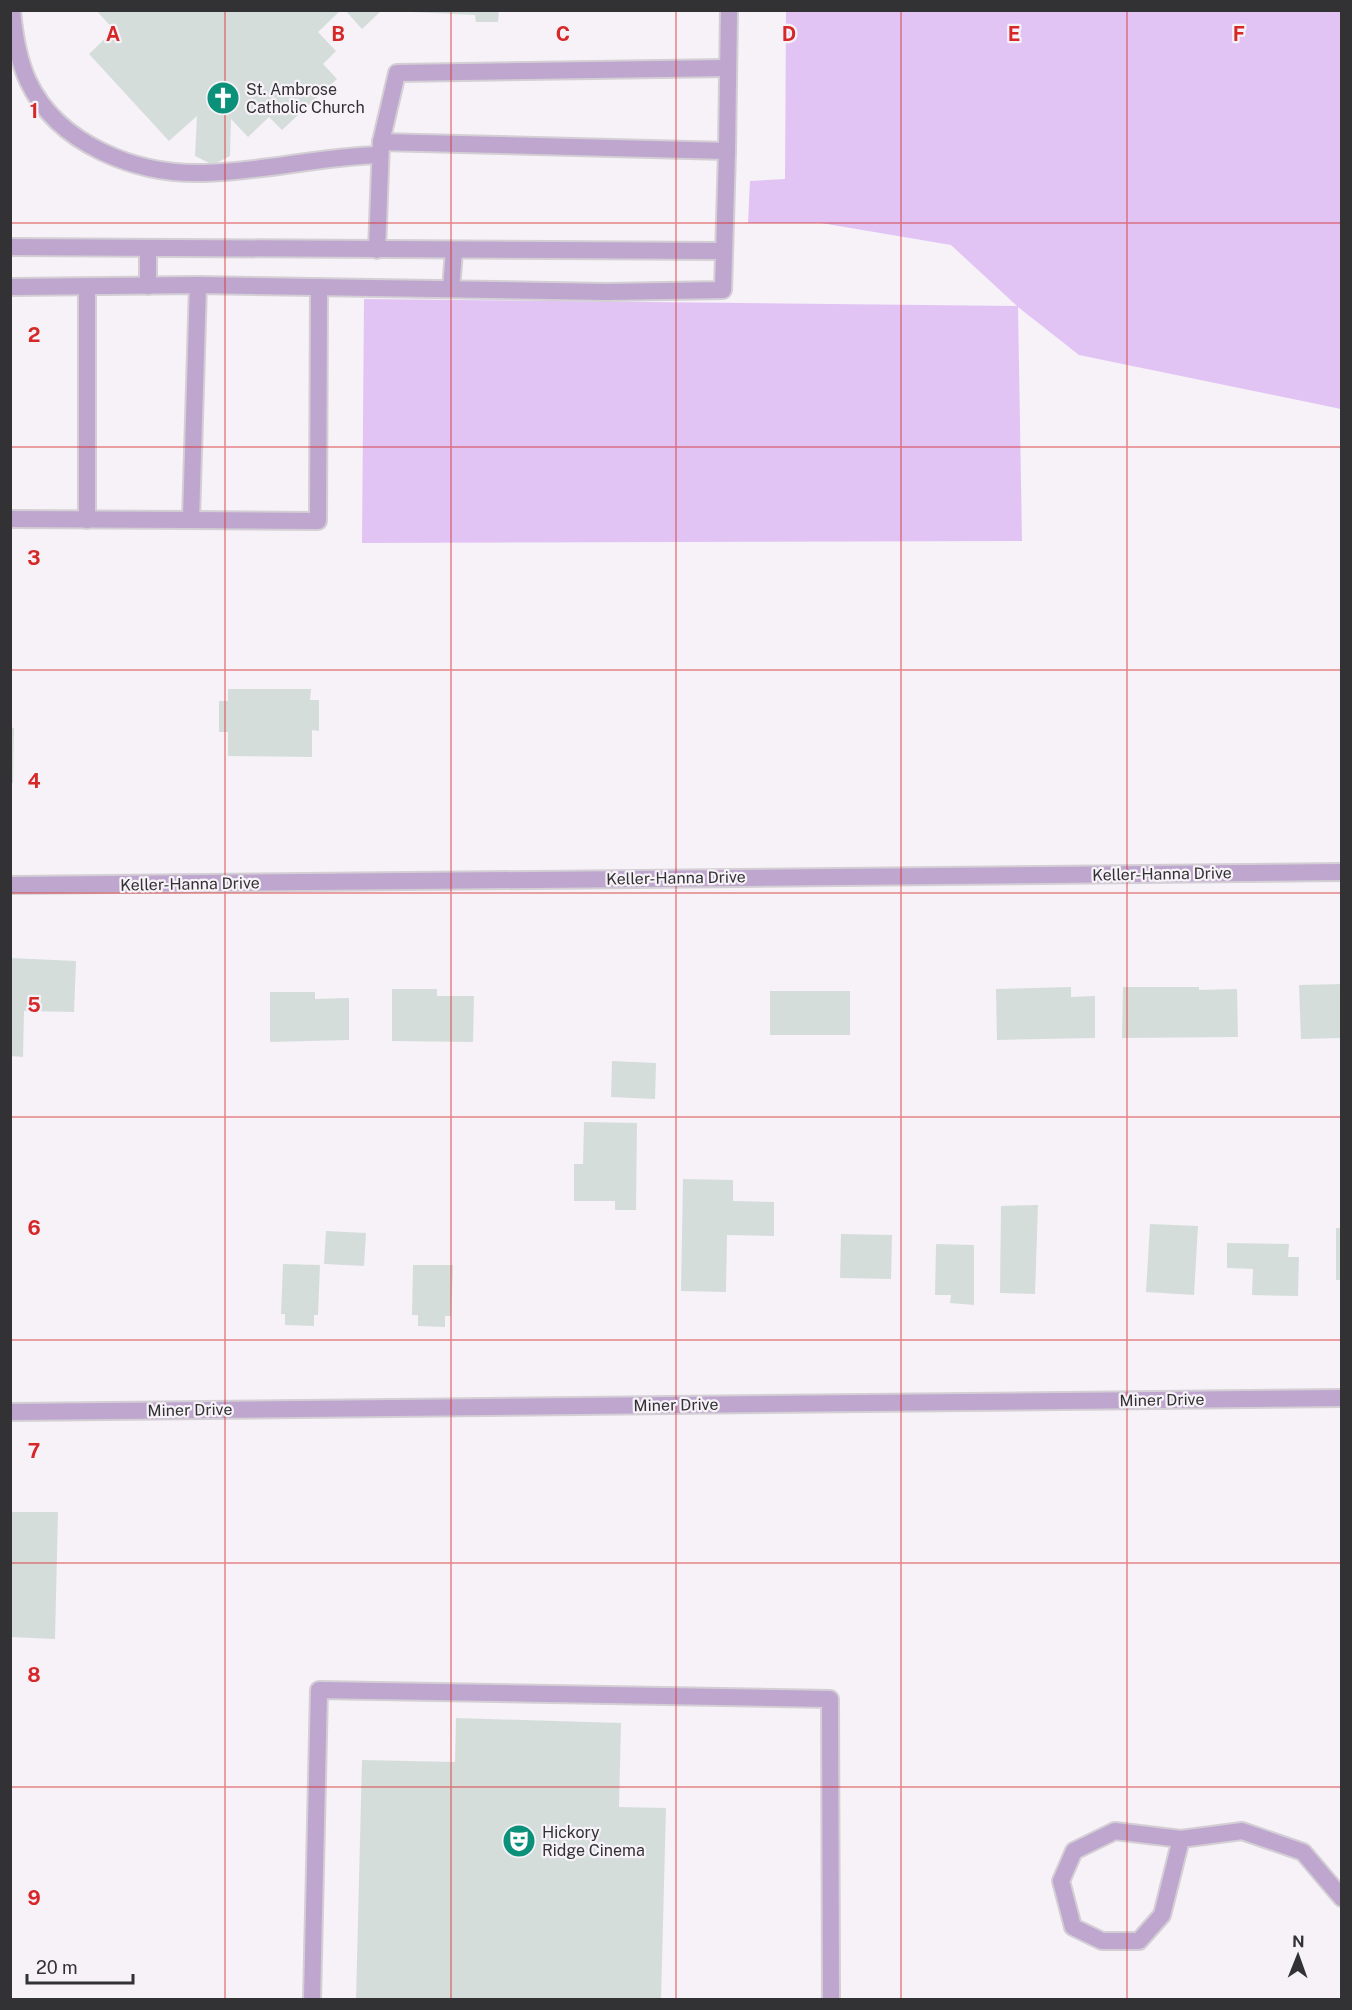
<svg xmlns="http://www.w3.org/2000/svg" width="1352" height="2010" font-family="'Public Sans',sans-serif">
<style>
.green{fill:#e1c4f4}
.building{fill:#d5dddb}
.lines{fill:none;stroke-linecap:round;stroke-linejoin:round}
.service-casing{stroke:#d3cfd5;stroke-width:20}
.minor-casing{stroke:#d3cfd5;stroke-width:20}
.service{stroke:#bea6ce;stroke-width:16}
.minor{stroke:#bea6ce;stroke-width:16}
.grid{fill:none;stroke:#d62828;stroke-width:1.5;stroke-opacity:0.55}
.labels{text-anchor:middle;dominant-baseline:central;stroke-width:4.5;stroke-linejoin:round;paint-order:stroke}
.poi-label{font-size:16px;fill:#323133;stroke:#f6f2f8;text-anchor:start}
.street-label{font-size:16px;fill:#323133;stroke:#f6f2f8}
.grid-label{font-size:20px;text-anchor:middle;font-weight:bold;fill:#d62828;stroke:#f6f2f8;stroke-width:4.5;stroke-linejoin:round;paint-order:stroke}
</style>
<rect width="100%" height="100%" fill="#f6f2f8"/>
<path class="green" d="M 786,11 L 1341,11 L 1341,409 L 1079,355 L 1018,307 L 1022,541 L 362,543 L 364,299 L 1017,306 L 951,245 L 821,223 L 748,223 L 750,181 L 785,179 Z"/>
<g class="building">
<path d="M 96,10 L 341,10 L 318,32 L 336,51 L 323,64 L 337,79 L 282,130 L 269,117 L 248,137 L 231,119 L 230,156 L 213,165 L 195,156 L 197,116 L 169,141 L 89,54 L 114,30 Z"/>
<path d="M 345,10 L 382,10 L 362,29 Z"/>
<path d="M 410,10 L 499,10 L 498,22 L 476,22 L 475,15 L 410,12 Z"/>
<path d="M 228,689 L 311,689 L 310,700 L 319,700 L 319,731 L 312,730 L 312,757 L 228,756 L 228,732 L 219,732 L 219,701 L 228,701 Z"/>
<path d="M 10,727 L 14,728 L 13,783 L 10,783 Z"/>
<path d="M 10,958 L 76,961 L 74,1012 L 24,1011 L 23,1057 L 10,1056 Z"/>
<path d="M 1342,984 L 1342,1038 L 1301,1039 L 1299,985 Z"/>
<path d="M 1071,987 L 1071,997 L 1095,996 L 1095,1038 L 997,1040 L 996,989 Z"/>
<path d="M 1123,987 L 1199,987 L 1199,990 L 1237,989 L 1238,1037 L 1122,1038 Z"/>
<path d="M 392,989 L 437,989 L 437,996 L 474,996 L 473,1042 L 392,1041 Z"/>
<rect x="770" y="991" width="80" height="44"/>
<path d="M 270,992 L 315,992 L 315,999 L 349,998 L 349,1040 L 270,1042 Z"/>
<path d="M 612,1061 L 656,1063 L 655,1099 L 611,1097 Z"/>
<path d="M 584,1122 L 637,1123 L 636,1210 L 615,1210 L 615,1201 L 574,1201 L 574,1164 L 583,1164 Z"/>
<path d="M 683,1179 L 733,1180 L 733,1201 L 774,1202 L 774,1236 L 727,1235 L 726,1292 L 681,1291 Z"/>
<path d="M 1038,1205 L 1035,1294 L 1000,1293 L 1001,1206 Z"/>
<path d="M 1150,1224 L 1198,1226 L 1194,1295 L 1146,1292 Z"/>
<rect x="1336" y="1228" width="6" height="52"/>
<path d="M 326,1231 L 366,1233 L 364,1266 L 324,1264 Z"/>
<path d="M 841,1234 L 892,1235 L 891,1279 L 840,1278 Z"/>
<path d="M 1227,1243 L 1289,1244 L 1288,1257 L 1299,1257 L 1298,1296 L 1252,1295 L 1253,1269 L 1227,1268 Z"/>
<path d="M 936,1244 L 974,1245 L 974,1305 L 950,1303 L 951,1295 L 935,1295 Z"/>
<path d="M 283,1264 L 320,1265 L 318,1315 L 314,1315 L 314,1326 L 285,1325 L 285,1314 L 281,1314 Z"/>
<path d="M 413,1265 L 453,1265 L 451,1316 L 445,1316 L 445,1327 L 418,1326 L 418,1315 L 412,1315 Z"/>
<path d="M 10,1512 L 58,1512 L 55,1639 L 10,1637 Z"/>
<path d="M 456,1718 L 621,1723 L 619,1807 L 666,1808 L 661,2000 L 356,2000 L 362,1760 L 455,1762 Z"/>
</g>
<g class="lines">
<g class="service-casing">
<g id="service">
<path d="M 12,10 C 14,35 18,59 28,81 C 58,145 137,175 204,173 C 263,172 321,156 380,155"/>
<path d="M 381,142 L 397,73 L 728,68"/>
<path d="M 727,151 L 729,10"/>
<path d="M 10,247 L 724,251"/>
<path d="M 148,286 L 148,248"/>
<path d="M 10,287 L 198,285 L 606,292 L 723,290 L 727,151 L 381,142 L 377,250"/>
<path d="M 451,289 L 454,251"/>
<path d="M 10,519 L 191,520 L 198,285"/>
<path d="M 87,520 L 87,287"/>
<path d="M 191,520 L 318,521 L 319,287"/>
<path d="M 312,2000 L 319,1690 L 830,1699 L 831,2000"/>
</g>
</g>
<g class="minor-casing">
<g id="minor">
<path d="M 10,885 L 1342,872"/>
<path d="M 10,1412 L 1342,1398"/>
<path d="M 1181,1839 L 1162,1915 L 1139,1941 L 1102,1941 L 1073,1927 L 1061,1881 L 1074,1851 L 1115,1831 L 1181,1839 L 1242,1831 L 1303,1852 L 1342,1898"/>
</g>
</g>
<use href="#service" class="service"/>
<use href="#minor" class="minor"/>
</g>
<path class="grid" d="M 225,10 L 225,2000M 451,10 L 451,2000M 676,10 L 676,2000M 901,10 L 901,2000M 1127,10 L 1127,2000M 10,223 L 1342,223M 10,447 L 1342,447M 10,670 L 1342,670M 10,893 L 1342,893M 10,1117 L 1342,1117M 10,1340 L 1342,1340M 10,1563 L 1342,1563M 10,1787 L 1342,1787"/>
<defs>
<g id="church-disc" transform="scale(1.725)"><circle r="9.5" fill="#0b917a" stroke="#f6f2f8"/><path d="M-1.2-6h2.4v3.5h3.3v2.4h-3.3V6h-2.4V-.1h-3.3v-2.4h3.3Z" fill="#fff"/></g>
<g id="theatre-disc" transform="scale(1.725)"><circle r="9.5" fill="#0b917a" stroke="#f6f2f8"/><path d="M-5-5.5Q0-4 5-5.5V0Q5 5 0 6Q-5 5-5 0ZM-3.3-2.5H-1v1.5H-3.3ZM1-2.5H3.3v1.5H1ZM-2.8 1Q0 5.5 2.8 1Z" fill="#fff"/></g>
</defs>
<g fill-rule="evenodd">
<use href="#church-disc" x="223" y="98"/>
<use href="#theatre-disc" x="519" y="1841"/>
</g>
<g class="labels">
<g class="poi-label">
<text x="246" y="89">St. Ambrose<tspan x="246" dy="18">Catholic Church</tspan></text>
<text x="542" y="1832">Hickory<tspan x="542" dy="18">Ridge Cinema</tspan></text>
</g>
<g class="street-label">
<text transform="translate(1162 874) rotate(-1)">Keller-Hanna Drive</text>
<text transform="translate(676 878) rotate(-1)">Keller-Hanna Drive</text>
<text transform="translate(190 884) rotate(-1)">Keller-Hanna Drive</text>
<text transform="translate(1162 1400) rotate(-1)">Miner Drive</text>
<text transform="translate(676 1405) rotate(-1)">Miner Drive</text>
<text transform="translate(190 1410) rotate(-1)">Miner Drive</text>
</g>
</g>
<g class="grid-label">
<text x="113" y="41">A</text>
<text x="338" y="41">B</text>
<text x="563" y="41">C</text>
<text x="789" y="41">D</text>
<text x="1014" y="41">E</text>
<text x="1239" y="41">F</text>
<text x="34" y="118">1</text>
<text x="34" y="342">2</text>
<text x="34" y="565">3</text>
<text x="34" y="788">4</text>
<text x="34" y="1012">5</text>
<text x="34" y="1235">6</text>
<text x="34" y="1458">7</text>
<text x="34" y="1682">8</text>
<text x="34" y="1905">9</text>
</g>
<rect width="1352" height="2010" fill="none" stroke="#323133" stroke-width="24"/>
<g transform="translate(1298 1956) rotate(1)" stroke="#f6f2f8" stroke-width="4.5" paint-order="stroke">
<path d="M0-4.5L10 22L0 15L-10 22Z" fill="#323133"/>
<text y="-9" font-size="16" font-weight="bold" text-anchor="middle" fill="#323133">N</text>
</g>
<path d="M27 1974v9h106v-9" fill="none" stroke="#323133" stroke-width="3"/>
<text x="36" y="1974" font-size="18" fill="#323133" stroke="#f6f2f8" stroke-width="4.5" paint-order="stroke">20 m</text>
</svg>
